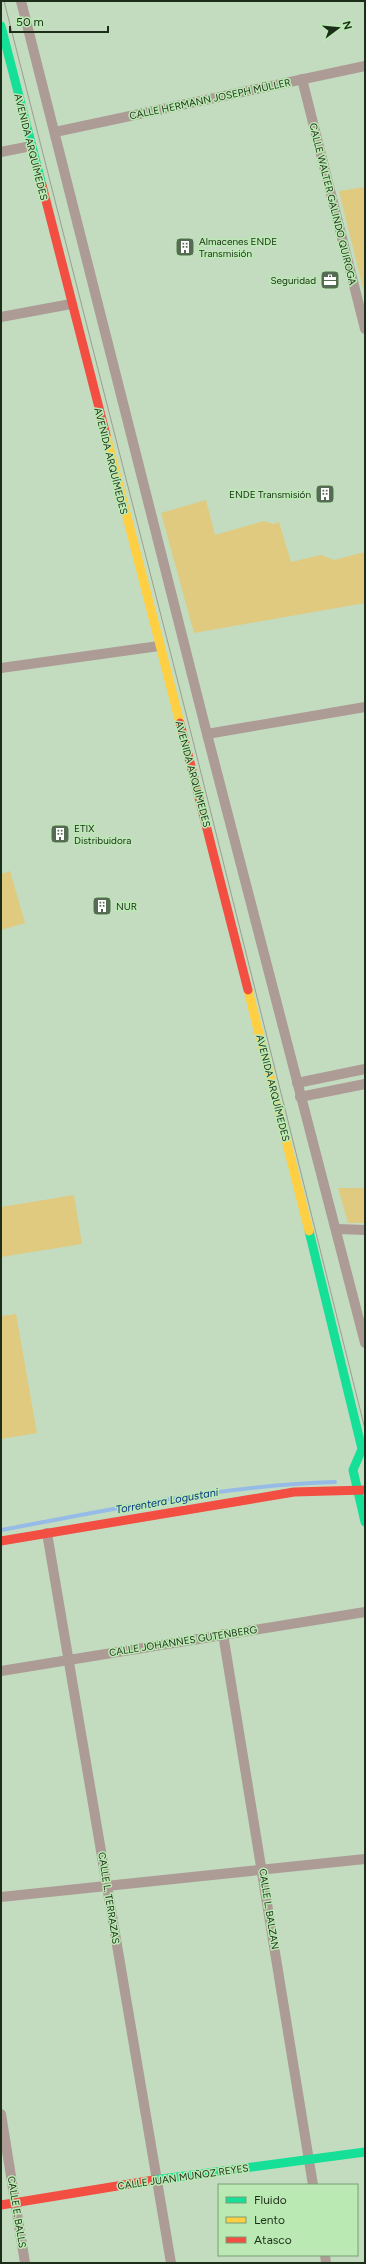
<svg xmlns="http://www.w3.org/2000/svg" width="366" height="2264" font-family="Figtree,sans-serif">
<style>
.green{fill:#dfca7f}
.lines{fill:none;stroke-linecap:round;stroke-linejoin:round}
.stream{stroke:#96bbe7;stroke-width:4}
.street{stroke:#ad9b96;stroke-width:10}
.fast{stroke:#16e098;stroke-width:9}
.slow{stroke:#ffcf43;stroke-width:9}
.jam{stroke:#f24e42;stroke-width:9}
.tram{stroke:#9b9d90;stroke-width:1}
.labels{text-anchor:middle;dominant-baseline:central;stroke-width:3;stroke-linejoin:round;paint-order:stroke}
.street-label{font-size:10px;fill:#1c2e19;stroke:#bbe9b3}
.poi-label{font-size:10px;fill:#1c2e19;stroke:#bbe9b3;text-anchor:start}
.water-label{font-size:11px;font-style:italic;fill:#053383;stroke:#bbe9b3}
</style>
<rect width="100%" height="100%" fill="#c3dcc0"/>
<g class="green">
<path d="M 365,187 L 365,296 L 339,191 Z"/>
<path d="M 206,500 L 215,535 L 264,521 L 273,524 L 279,522 L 291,562 L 321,555 L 334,560 L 365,552 L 365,603 L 194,633 L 161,513 Z"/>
<path d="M 10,871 L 25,923 L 1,930 L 1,874 Z"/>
<path d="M 338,1188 L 365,1188 L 365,1223 L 348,1223 Z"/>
<path d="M 74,1195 L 82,1244 L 1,1257 L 1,1207 Z"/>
<path d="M 16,1314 L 37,1433 L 1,1439 L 1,1316 Z"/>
</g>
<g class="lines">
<path class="stream" d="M 1,1530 C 111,1510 223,1485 335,1482"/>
<g class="street">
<path d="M 21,1 L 207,734 L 365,1343"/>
<path d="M 302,79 L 365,329"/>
<path d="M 55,132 L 365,66"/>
<path d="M 1,152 L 31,146"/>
<path d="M 1,317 L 71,304"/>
<path d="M 1,668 L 159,646"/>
<path d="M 207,734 L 365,707"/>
<path d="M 297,1083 L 365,1069"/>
<path d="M 300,1097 L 365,1084"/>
<path d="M 337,1229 L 365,1230"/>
<path d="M 47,1533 L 171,2263"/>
<path d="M 223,1634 L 313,2185"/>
<path d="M 1,1671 L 365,1612"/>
<path d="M 1,1897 L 365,1859"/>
<path d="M 1,2114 L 25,2263"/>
<path d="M 325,2255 L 326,2263"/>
</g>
<g class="fast">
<path d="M 1,26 L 42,185"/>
<path d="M 309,1231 L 362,1449 L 353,1470 L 365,1522"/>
<path d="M 154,2180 L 365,2152"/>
</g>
<g class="slow">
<path d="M 106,435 L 180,723"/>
<path d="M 248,990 L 309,1231"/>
</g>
<g class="jam">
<path d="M 42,185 L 106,435"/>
<path d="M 180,723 L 248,990"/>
<path d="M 1,1541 L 294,1492 L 365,1490"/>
<path d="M 1,2205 L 154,2180"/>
</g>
<path class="tram" d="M 4,1 L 192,737 L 365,1429"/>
</g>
<defs>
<g id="building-square" transform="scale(1)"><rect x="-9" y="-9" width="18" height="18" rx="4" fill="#566b53" stroke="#bbe9b3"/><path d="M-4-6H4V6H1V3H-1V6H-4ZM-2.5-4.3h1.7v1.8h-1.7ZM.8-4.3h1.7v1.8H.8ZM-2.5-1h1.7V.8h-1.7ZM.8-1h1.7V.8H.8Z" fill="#fff"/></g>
<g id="office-square" transform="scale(1)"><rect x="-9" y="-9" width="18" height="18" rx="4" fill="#566b53" stroke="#bbe9b3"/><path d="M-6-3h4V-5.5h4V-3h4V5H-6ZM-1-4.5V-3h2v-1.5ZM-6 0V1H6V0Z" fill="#fff"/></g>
</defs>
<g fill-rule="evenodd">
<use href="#building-square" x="185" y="247"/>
<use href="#office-square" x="330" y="280"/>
<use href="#building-square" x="325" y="494"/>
<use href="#building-square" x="60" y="834"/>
<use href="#building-square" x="102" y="906"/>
</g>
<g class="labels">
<g class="street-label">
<text transform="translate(210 99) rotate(-12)">CALLE HERMANN JOSEPH MÜLLER</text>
<text transform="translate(31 147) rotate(76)">AVENIDA ARQUÍMEDES</text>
<text transform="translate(333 204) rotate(76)">CALLE WALTER GALINDO QUIROGA</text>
<text transform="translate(111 461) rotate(76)">AVENIDA ARQUÍMEDES</text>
<text transform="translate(193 774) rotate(75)">AVENIDA ARQUÍMEDES</text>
<text transform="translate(273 1088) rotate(76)">AVENIDA ARQUÍMEDES</text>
<text transform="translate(183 1641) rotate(-9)">CALLE JOHANNES GUTENBERG</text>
<text transform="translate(109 1898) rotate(81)">CALLE L. TERRAZAS</text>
<text transform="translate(269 1909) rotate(81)">CALLE L. BALZAN</text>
<text transform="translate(183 2177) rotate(-8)">CALLE JUAN MUÑOZ REYES</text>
<text transform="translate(17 2212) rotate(81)">CALLE E. BALLS</text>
</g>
<g class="poi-label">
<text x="199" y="241">Almacenes ENDE<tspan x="199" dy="12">Transmisión</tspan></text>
<text x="316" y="280" text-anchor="end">Seguridad</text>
<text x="311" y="494" text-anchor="end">ENDE Transmisión</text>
<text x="74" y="828">ETIX<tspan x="74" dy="12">Distribuidora</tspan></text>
<text x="116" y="906">NUR</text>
</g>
<g class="water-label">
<text transform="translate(167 1501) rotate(-10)">Torrentera Logustani</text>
</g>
</g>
<rect width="366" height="2264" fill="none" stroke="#1c2e19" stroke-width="4"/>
<rect x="218" y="2184" width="140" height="72" fill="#bbe9b3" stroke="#7b9e75"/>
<rect x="226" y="2197" width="20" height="6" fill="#16e098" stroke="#7b9e75"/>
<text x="254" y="2204" font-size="12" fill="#1c2e19">Fluido</text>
<rect x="226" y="2217" width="20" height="6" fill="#ffcf43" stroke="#7b9e75"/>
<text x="254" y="2224" font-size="12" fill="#1c2e19">Lento</text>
<rect x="226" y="2237" width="20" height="6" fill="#f24e42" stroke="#7b9e75"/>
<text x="254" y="2244" font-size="12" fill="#1c2e19">Atasco</text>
<g transform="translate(338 28) rotate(74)" stroke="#bbe9b3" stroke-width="3" paint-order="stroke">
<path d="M0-3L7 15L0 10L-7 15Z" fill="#1c2e19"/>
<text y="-6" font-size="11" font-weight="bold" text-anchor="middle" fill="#1c2e19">N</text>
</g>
<path d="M10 26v6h98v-6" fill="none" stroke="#1c2e19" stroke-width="2"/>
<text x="16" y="26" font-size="12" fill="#1c2e19" stroke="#bbe9b3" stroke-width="3" paint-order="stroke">50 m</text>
</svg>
